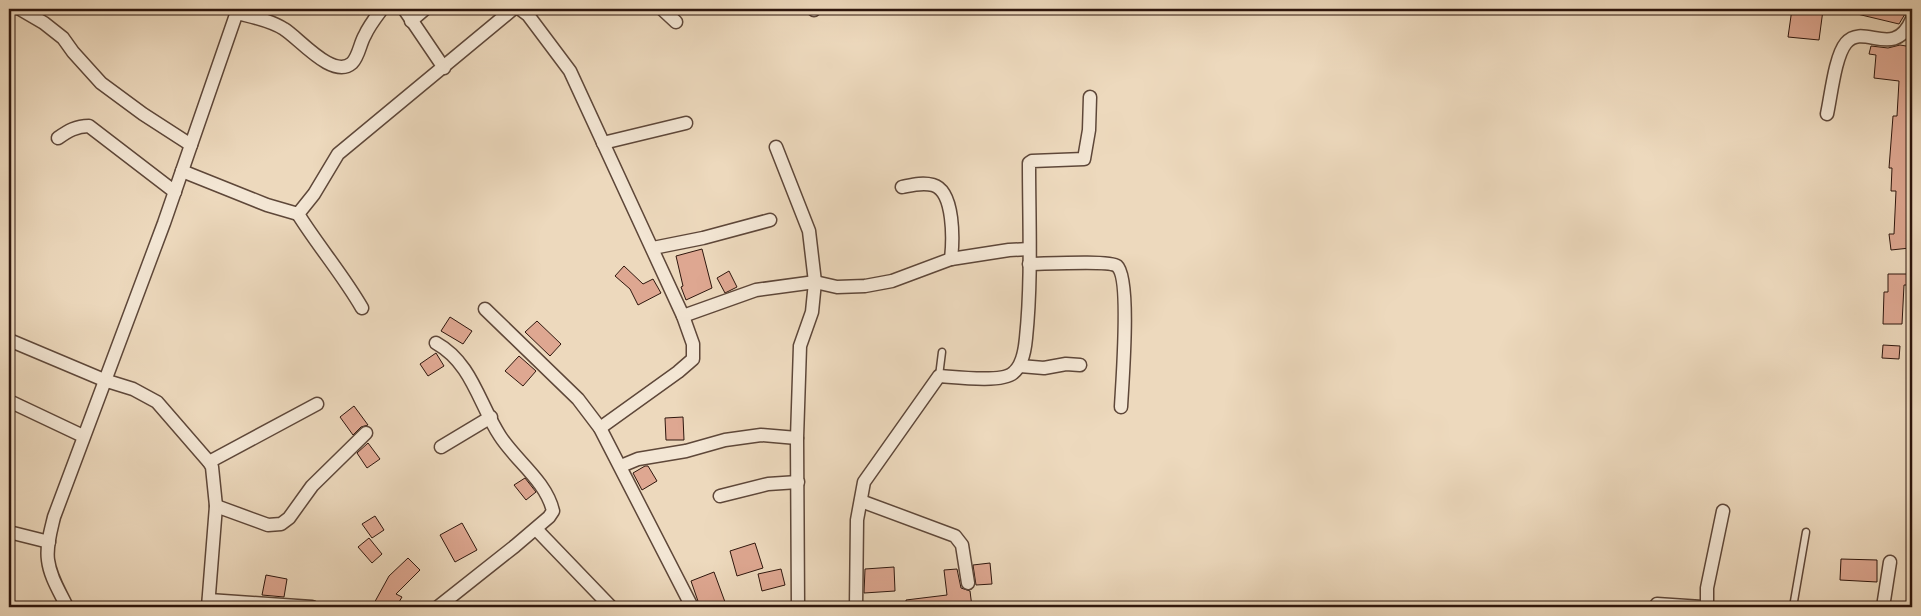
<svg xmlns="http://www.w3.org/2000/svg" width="1921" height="616" font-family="'Libre Bodoni',serif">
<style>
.building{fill:#dea791;stroke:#2e160d}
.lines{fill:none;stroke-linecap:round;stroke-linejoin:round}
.service-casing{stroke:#5e4739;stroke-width:9}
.minor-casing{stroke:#5e4739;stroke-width:15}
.path{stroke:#2e160d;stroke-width:2.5;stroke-dasharray:4 2.5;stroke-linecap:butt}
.service{stroke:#f3e6d4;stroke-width:6}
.minor{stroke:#f3e6d4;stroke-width:12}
</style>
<rect width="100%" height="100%" fill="#edd9bd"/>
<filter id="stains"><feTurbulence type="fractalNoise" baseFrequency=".004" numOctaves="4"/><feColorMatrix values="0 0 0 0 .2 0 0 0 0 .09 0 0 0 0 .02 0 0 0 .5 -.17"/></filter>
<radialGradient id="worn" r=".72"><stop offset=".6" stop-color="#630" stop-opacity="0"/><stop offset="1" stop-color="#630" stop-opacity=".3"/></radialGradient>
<g class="building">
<path d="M 1792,9 L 1823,10 L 1819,40 L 1788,37 Z"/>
<path d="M 1853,9 L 1912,9 L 1912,11 L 1905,14 L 1899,24 L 1853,13 Z"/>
<path d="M 1900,45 L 1912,47 L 1912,114 L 1907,175 L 1912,175 L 1911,226 L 1908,226 L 1910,248 L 1891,250 L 1889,234 L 1894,234 L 1896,191 L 1891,191 L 1892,168 L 1889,168 L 1893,116 L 1897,116 L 1899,81 L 1874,78 L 1876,55 L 1869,54 L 1871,46 L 1888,48 Z"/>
<path d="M 702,249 L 712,288 L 686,300 L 681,287 L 683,286 L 676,256 Z"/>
<path d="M 624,266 L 643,284 L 653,279 L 661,293 L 638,305 L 630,289 L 615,276 Z"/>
<path d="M 729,271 L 737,287 L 725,293 L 717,278 Z"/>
<path d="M 1888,274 L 1908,274 L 1907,285 L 1904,285 L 1902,324 L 1883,324 L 1884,292 L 1888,292 Z"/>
<path d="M 450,317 L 472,331 L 463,344 L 441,331 Z"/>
<path d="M 537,321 L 561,344 L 550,356 L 525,332 Z"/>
<path d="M 1883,345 L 1900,346 L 1899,359 L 1882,358 Z"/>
<path d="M 436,353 L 444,366 L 428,376 L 420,364 Z"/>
<path d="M 519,356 L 536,371 L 523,386 L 505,371 Z"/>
<path d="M 354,406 L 368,425 L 361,427 L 353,435 L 340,417 Z"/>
<path d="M 683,417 L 684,440 L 666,440 L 665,418 Z"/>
<path d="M 368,443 L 380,459 L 367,468 L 357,453 Z"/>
<path d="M 645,466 L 648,466 L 657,481 L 642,490 L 633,473 Z"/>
<path d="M 525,478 L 536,492 L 526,500 L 514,485 Z"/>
<path d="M 375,516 L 384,530 L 372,538 L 362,524 Z"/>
<path d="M 462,523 L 477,550 L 455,562 L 440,535 Z"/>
<path d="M 369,538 L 382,554 L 372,563 L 358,547 Z"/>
<path d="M 755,543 L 763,568 L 737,576 L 730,551 Z"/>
<path d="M 408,558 L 420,570 L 396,594 L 402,597 L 396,607 L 372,607 L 389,576 Z"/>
<path d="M 1841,559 L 1877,560 L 1877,582 L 1840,580 Z"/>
<path d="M 990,563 L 992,584 L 976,585 L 973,565 Z"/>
<path d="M 894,567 L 895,591 L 864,593 L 865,569 Z"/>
<path d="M 781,569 L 785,585 L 762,591 L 758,574 Z"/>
<path d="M 957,569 L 961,588 L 970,591 L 972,607 L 906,607 L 906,600 L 947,595 L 944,570 Z"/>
<path d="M 714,572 L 725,602 L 710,607 L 700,607 L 691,581 Z"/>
<path d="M 266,575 L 287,579 L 284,597 L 262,595 Z"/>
</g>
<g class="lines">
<g class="service-casing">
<g id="service">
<path d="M 939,376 L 942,352"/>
<path d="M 1793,607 L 1806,532"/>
</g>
</g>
<g class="minor-casing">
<g id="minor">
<path d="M 20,9 L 44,23 L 63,38 L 73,52 L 101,83 L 143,114 L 191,145"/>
<path d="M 404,9 L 444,68"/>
<path d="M 520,9 L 528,15 L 570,71 L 683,316 L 693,344 L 693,359 L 678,372 L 600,428"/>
<path d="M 662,9 L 676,22"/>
<path d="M 813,9 L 814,10"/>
<path d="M 237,13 C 252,17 270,20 284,29 C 299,38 333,80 352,63 C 359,56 360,43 365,35 C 369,26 376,17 382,9"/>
<path d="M 411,21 L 425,9"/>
<path d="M 1827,114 C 1831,96 1835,56 1846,43 C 1864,22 1894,61 1912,19"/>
<path d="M 58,138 C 68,131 76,126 89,126 L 175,192"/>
<path d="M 603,143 L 686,123"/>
<path d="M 776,147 L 809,231 L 815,282 L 812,312 L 800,346 L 797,438 L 798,607"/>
<path d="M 182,171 L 267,205 L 298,214 L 314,194 L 338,154 L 513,9"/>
<path d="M 902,187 C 912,185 922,182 933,185 C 955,191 953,242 951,259"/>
<path d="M 298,214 C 318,246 343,275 362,308"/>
<path d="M 653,248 L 703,238 L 770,220"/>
<path d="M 1029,264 C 1043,264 1109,260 1117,266 C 1131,278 1122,385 1121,407"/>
<path d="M 485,309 L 578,399 L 600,428 L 692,607"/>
<path d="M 683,316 L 756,290 L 815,282 L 837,287 L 865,286 L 892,281 L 951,259 L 1009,250 L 1029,249"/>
<path d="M 9,340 L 104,380 L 133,389 L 157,402 L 209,462 L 212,467 L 216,506 L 208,607"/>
<path d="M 436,343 C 472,363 479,404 500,436 C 516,461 546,481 553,511 L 549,517 L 515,546 L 438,607"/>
<path d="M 1020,366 L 1044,368 L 1066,364 L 1080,365"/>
<path d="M 9,401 L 83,436"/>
<path d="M 441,447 L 491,417"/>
<path d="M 209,462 L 317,404"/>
<path d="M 621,466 L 638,459 L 686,451 L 725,440 L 761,435 L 797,438"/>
<path d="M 720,496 L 768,484 L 798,482"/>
<path d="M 861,501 L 955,536 L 962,545 L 968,583"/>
<path d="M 216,506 L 268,525 L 281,524 L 289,518 L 312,486 L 366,433"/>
<path d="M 536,529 L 611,607"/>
<path d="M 9,532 L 49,542"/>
<path d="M 209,600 L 312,607"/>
<path d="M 1657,604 L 1702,607"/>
<path d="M 67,607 C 60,592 50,577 48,560 C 46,546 51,530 54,517 L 164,223 L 238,9"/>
<path d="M 856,607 L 857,520 L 864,482 L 939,376 C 955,377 1002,383 1013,373 C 1022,366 1025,349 1026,338 C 1032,280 1029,221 1029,163 L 1032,161 L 1084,159 L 1089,130 L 1090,97"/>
<path d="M 1707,607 L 1707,588 L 1723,511"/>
<path d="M 1883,607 L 1890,562"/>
</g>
</g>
<path class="path" d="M 9,161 L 13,160"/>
<use href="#service" class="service"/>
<use href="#minor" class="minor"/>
</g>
<rect width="1921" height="616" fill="none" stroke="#edd9bd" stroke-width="30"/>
<rect x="10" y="10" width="1901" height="596" fill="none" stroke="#2e160d" stroke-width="2.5"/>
<rect x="15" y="15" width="1891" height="586" fill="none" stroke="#2e160d"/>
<rect width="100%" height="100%" filter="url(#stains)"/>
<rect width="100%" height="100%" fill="url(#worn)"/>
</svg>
